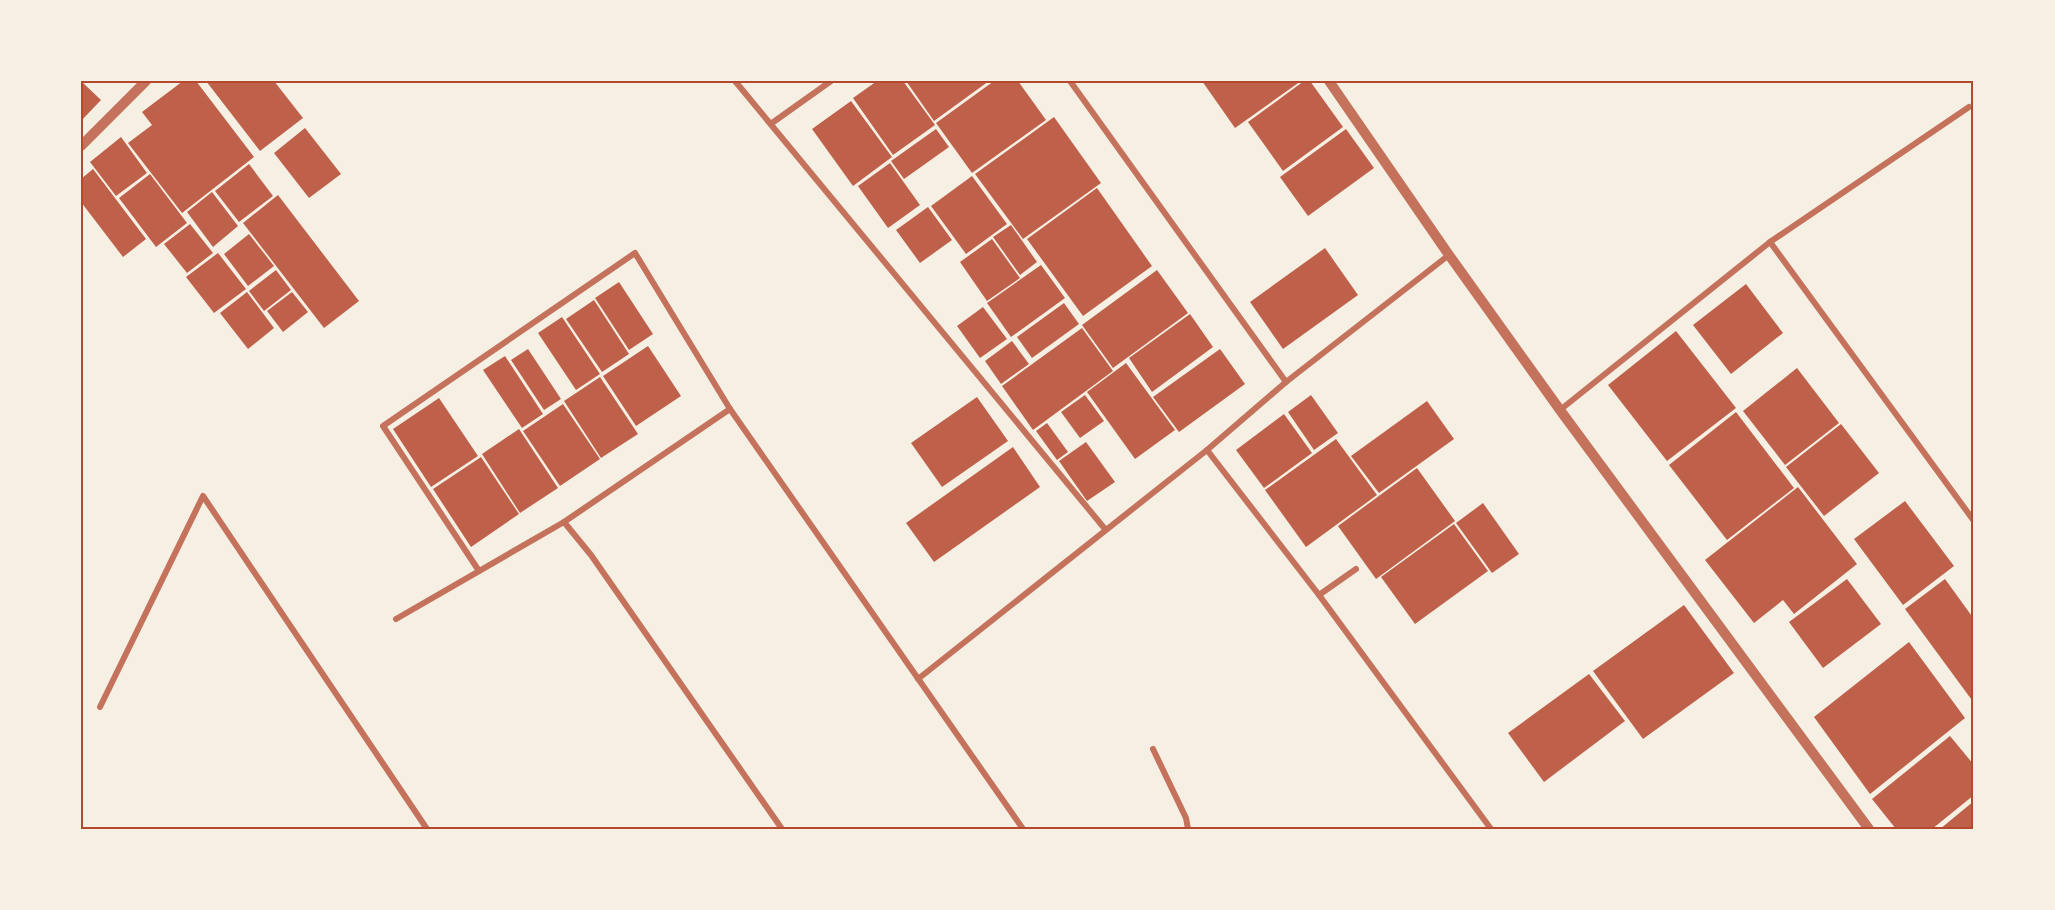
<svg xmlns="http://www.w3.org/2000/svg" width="2055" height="910" font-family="Barlow,sans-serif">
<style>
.building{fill:#bf614a}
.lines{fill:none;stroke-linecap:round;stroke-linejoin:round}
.minor{stroke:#c5725c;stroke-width:6}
.tertiary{stroke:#c5725c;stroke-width:10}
.neatline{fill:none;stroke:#b5482f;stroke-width:2}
</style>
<rect width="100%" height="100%" fill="#f6efe4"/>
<g class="building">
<path d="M 81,81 L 101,100 L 81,121 Z"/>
<path d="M 183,81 L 196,81 L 254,157 L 182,213 L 128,143 L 152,125 L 142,112 Z"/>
<path d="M 206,81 L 274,81 L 303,118 L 260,151 Z"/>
<path d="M 877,81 L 903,81 L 935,125 L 893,155 L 853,98 Z"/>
<path d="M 906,81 L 989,81 L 934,121 Z"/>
<path d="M 994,81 L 1018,81 L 1046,120 L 972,173 L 936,123 Z"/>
<path d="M 1202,81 L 1301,81 L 1235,128 Z"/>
<path d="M 1304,81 L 1310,81 L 1343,127 L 1283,171 L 1248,122 Z"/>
<path d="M 851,101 L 892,157 L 853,186 L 812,129 Z"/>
<path d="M 1054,117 L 1101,183 L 1023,239 L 975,174 Z"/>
<path d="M 305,128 L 341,174 L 309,198 L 274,153 Z"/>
<path d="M 936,129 L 949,147 L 904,179 L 891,161 Z"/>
<path d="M 1346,129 L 1374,168 L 1308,216 L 1280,177 Z"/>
<path d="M 121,137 L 147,173 L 116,196 L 90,162 Z"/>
<path d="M 890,163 L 920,205 L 888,228 L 858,186 Z"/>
<path d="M 249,164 L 273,196 L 239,222 L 215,191 Z"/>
<path d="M 93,169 L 146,239 L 123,257 L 81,202 L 81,179 Z"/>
<path d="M 150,174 L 187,223 L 156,247 L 119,198 Z"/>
<path d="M 972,176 L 1007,224 L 966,254 L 931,206 Z"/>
<path d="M 1097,188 L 1152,266 L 1083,316 L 1027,239 Z"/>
<path d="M 212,192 L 238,226 L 213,247 L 187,212 Z"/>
<path d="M 278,195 L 359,301 L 324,328 L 243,223 Z"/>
<path d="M 928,207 L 952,240 L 920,263 L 896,230 Z"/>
<path d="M 190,224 L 213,253 L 187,273 L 164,244 Z"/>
<path d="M 1011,225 L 1037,262 L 1020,275 L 993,237 Z"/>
<path d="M 249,234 L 274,266 L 248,286 L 224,254 Z"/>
<path d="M 992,239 L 1020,278 L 987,301 L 960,262 Z"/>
<path d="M 1325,248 L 1358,295 L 1283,349 L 1250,302 Z"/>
<path d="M 218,253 L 246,289 L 214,313 L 186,277 Z"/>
<path d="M 1041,265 L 1065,298 L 1011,337 L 987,303 Z"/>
<path d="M 276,270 L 291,290 L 264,311 L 249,291 Z"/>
<path d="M 1157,270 L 1188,313 L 1113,368 L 1082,325 Z"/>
<path d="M 619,282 L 653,334 L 629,350 L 595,298 Z"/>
<path d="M 1746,284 L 1783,333 L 1731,374 L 1693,325 Z"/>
<path d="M 247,292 L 274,328 L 248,349 L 220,313 Z"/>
<path d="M 292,292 L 308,312 L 283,332 L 267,311 Z"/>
<path d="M 594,300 L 629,354 L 602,372 L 566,319 Z"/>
<path d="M 1064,303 L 1079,324 L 1032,358 L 1017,337 Z"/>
<path d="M 983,307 L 1007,339 L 980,358 L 957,326 Z"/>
<path d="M 1190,314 L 1213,347 L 1152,392 L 1129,358 Z"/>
<path d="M 562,317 L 600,374 L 576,390 L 538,333 Z"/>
<path d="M 1082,328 L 1113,371 L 1033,430 L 1002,386 Z"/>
<path d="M 1676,331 L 1736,408 L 1667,461 L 1608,385 Z"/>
<path d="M 1012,341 L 1029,364 L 1001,384 L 985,361 Z"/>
<path d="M 648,346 L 681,396 L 636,426 L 603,376 Z"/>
<path d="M 528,349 L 561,399 L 544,410 L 511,360 Z"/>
<path d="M 1220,349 L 1245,384 L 1179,432 L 1153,397 Z"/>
<path d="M 505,356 L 543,414 L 522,428 L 483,370 Z"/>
<path d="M 1126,363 L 1175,430 L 1135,459 L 1087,392 Z"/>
<path d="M 1797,368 L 1839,423 L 1785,465 L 1743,411 Z"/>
<path d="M 600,377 L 638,434 L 601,458 L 564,401 Z"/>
<path d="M 1085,395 L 1104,421 L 1080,438 L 1061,412 Z"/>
<path d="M 1311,395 L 1338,433 L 1314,450 L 1288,412 Z"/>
<path d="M 977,397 L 1008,441 L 942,487 L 911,443 Z"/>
<path d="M 439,398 L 478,456 L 431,487 L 393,429 Z"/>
<path d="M 1427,401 L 1454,439 L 1379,493 L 1351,456 Z"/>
<path d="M 563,404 L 600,459 L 560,486 L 523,431 Z"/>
<path d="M 1736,412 L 1794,488 L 1727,540 L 1669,465 Z"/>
<path d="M 1284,414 L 1312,453 L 1264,488 L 1236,450 Z"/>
<path d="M 1047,423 L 1068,452 L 1057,460 L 1036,431 Z"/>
<path d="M 1841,424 L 1879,473 L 1824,516 L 1786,467 Z"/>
<path d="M 519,429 L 558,488 L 520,513 L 482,454 Z"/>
<path d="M 1336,439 L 1377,495 L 1306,547 L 1265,490 Z"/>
<path d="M 1086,442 L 1115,482 L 1087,501 L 1059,461 Z"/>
<path d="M 1013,447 L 1040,487 L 934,562 L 906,523 Z"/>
<path d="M 481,457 L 519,514 L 471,547 L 433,489 Z"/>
<path d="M 1417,468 L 1455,521 L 1376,579 L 1338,526 Z"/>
<path d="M 1798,487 L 1857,564 L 1794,614 L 1783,600 L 1754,623 L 1705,560 Z"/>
<path d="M 1905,501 L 1954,566 L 1903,605 L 1854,539 Z"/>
<path d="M 1483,503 L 1519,554 L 1492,573 L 1456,523 Z"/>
<path d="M 1454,524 L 1488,571 L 1415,624 L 1381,577 Z"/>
<path d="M 1847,579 L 1881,624 L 1823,668 L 1789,622 Z"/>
<path d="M 1945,579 L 1974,619 L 1974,703 L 1905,609 Z"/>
<path d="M 1684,605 L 1734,673 L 1643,739 L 1593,671 Z"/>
<path d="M 1909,642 L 1965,718 L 1870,794 L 1814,717 Z"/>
<path d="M 1589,674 L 1625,721 L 1544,782 L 1508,733 Z"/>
<path d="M 1950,736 L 1974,765 L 1974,795 L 1932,829 L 1896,829 L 1872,799 Z"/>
<path d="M 1974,801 L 1974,829 L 1940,829 Z"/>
</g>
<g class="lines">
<g class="minor">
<path d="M 735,81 L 1105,529"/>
<path d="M 1070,81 L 1286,382"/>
<path d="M 772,123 L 831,81"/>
<path d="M 1770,242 L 1974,521"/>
<path d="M 730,409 L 564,522 L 591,555 L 782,829"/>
<path d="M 1560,410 L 1770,242 L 1969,107"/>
<path d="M 1207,450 L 1319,595 L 1491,829"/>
<path d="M 479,571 L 383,426 L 635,253 L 730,409 L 1023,829"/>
<path d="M 1319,595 L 1356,569"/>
<path d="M 396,619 L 564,522"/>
<path d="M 918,679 L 1207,450 L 1286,382 L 1449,255"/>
<path d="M 100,707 L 203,496 L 427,829"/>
<path d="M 1153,749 L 1186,818 L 1188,829"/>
</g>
<g class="tertiary">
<path d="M 1329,81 L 1449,255 L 1560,410 L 1869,829"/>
<path d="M 81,146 L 146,81"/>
</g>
</g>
<rect width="2055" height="910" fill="none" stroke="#f6efe4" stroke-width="165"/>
<rect x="82" y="82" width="1890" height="746" class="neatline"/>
</svg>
